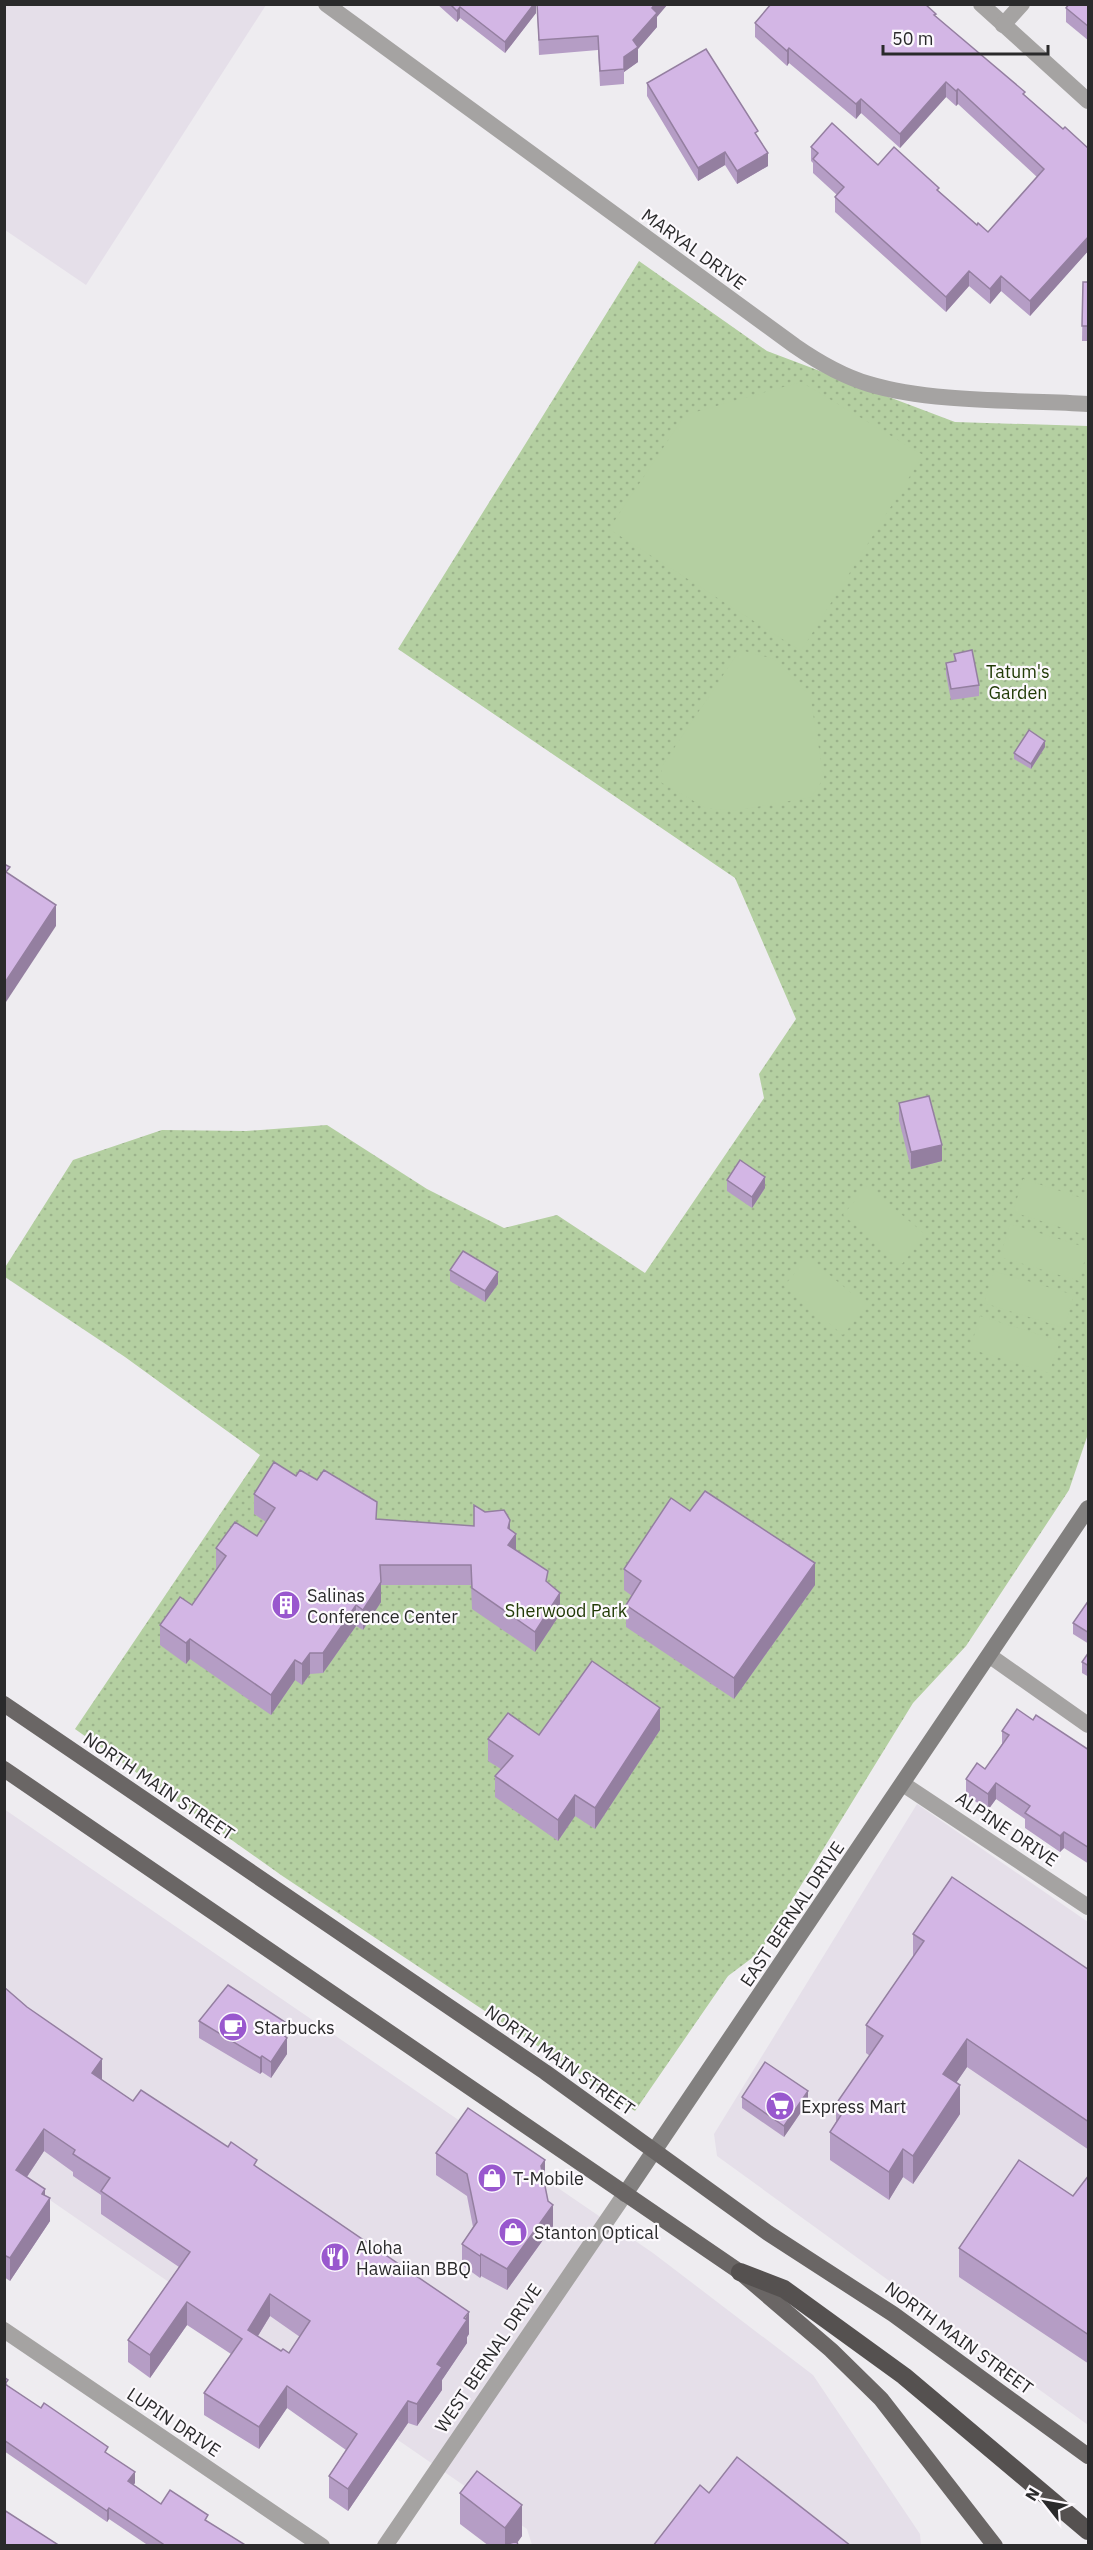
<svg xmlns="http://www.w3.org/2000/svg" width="1093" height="2550" font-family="'IBM Plex Sans',sans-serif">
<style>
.built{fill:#e5dfe9}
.park{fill:url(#park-dots)}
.pitch{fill:#b4cfa1}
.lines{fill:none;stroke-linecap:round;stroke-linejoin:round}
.minor{stroke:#a5a3a2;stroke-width:16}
.tertiary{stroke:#a5a3a2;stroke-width:16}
.secondary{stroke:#82807f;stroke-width:16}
.primary{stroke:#6a6665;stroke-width:16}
.motorway{stroke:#555150;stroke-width:18}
.wall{fill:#b59dc5;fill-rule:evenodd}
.shaded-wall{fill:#947fa0}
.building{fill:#d3b6e5;stroke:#947fa0;stroke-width:1.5;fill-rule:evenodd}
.labels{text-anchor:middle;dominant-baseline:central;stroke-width:4.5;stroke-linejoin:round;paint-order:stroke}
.street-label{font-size:18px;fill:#2a2a2b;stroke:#fcf9fd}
.park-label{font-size:18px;fill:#223b07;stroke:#fcf9fd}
.poi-label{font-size:18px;fill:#2a2a2b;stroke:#fcf9fd;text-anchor:start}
</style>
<defs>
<pattern id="park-dots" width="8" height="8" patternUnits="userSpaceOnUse" patternTransform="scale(1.5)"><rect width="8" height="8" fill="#b4cfa1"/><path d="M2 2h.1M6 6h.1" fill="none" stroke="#9bb28b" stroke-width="1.8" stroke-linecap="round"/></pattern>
</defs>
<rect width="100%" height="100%" fill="#eeecf0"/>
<g class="built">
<path d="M 4,5 L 266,5 L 86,285 L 5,230 Z"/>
<path d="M 917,1804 L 1088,1922 L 1088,2425 L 717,2156 L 714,2134 Z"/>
<path d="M 4,1809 L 653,2253 L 813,2375 L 920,2534 L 921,2545 L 532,2545 L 527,2529 L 5,2169 Z"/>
</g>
<path class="park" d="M 639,261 L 767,351 L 955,422 L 1088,426 L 1088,1434 L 1069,1490 L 966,1646 L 913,1703 L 760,1952 L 728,1976 L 635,2111 L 281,1875 L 75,1729 L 260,1455 L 125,1357 L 5,1277 L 4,1269 L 73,1160 L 162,1130 L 246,1131 L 327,1125 L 427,1189 L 504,1228 L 557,1215 L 645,1273 L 764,1098 L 759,1074 L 796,1019 L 735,878 L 398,649 Z"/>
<g class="pitch">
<path d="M 801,382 L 923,455 L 801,651 L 609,529 L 685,415 Z"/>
<path d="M 740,650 L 774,659 L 810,696 L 824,778 L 811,797 L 734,811 L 706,808 L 662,783 L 662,766 Z"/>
<path d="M 1023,1179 L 1088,1200 L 1088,1236 L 1013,1212 Z"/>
<path d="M 867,1186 L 926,1235 L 902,1264 L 843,1215 Z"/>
<path d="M 1010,1224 L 1088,1248 L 1079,1281 L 1000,1257 Z"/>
<path d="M 808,1257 L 867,1306 L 843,1335 L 784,1286 Z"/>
<path d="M 994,1271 L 1074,1295 L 1064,1328 L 984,1303 Z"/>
<path d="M 980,1316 L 1060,1341 L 1049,1373 L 970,1349 Z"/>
</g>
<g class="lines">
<g class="minor">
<path d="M 981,4 L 1088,101"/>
<path d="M 1003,25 L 1022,4"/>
<path d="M 990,1656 L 1088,1725"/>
<path d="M 903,1784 L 1088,1907"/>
<path d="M 4,2330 L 322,2546"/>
<path d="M 385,2546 L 625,2194"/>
</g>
<path class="tertiary" d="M 326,4 L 795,346 C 818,362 842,376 869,384 C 932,403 1022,400 1088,404"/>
<path class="secondary" d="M 625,2194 L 1088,1508"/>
<g class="primary">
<path d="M 4,1704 L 545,2072 L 768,2233 L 893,2314 L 1088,2456"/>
<path d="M 4,1769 L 740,2272 L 831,2350 L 881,2399 L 995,2546"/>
</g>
<path class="motorway" d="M 740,2272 L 784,2289 L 904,2376 L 1088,2531"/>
</g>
<g class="wall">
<path d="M 437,4 L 536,4 L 536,13 L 505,53 L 460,18 L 457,22 Z"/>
<path d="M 537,4 L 657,17 L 657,27 L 638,49 L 638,62 L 624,72 L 624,84 L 600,86 L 598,50 L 539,55 Z"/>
<path d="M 1089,4 L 1089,41 L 1066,22 L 1066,8 Z"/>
<path d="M 936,16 L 1063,129 L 1089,149 L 1089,250 L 1030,316 L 1001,291 L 990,304 L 969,286 L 946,312 L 835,212 L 835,197 L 837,195 L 813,173 L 813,163 L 811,161 L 811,147 L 878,165 L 939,191 L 977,225 L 988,232 L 1037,177 L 958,104 L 956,106 L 946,97 L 900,148 L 861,113 L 856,119 L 789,63 L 787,66 L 755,37 L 755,23 Z"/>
<path d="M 647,83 L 768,166 L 737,184 L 725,165 L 698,181 L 647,96 Z"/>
<path d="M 1083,282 L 1089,282 L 1089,341 L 1082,341 Z"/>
<path d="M 954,654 L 979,685 L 979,696 L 951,700 L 946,674 L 946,663 L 954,661 Z"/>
<path d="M 1045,747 L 1031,769 L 1014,759 L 1014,753 Z"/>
<path d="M 899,1103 L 942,1161 L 911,1169 L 899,1120 Z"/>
<path d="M 727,1180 L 765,1188 L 752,1208 L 727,1191 Z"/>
<path d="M 450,1270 L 498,1284 L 485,1302 L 450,1281 Z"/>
<path d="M 296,1476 L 377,1519 L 510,1529 L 516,1550 L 548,1583 L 560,1614 L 535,1652 L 472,1609 L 471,1585 L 381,1585 L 381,1602 L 363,1630 L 356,1626 L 323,1673 L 310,1674 L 302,1685 L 295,1680 L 271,1715 L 190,1659 L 186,1664 L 160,1645 L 160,1625 L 192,1605 L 216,1569 L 216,1548 L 257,1536 L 266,1522 L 254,1514 L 254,1494 Z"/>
<path d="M 690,1511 L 815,1585 L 734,1699 L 626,1627 L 626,1605 L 632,1596 L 624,1590 L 624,1569 Z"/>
<path d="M 1089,1600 L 1089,1644 L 1073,1634 L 1073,1623 Z"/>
<path d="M 1089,1652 L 1089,1677 L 1082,1673 L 1082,1662 Z"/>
<path d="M 1033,1720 L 1089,1750 L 1089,1864 L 1064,1848 L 1060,1852 L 1025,1828 L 1025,1819 L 996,1799 L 988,1810 L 966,1795 L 966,1779 L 985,1769 L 1002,1744 L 1002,1731 Z"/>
<path d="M 660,1730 L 595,1829 L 575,1816 L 558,1841 L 495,1797 L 495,1776 L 501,1769 L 488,1761 L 488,1739 L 539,1735 Z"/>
<path d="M 913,1934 L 1089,1970 L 1089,2150 L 967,2067 L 956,2083 L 960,2114 L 913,2184 L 903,2177 L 889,2200 L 830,2160 L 830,2132 L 836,2122 L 836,2104 L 870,2056 L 866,2053 L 866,2025 L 913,1957 Z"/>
<path d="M 4,1987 L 102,2080 L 133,2101 L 257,2167 L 469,2334 L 467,2337 L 467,2343 L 442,2380 L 442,2390 L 417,2426 L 408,2423 L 348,2511 L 329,2498 L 329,2476 L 346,2450 L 287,2408 L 259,2449 L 204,2415 L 204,2393 L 231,2354 L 187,2325 L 150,2378 L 128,2362 L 128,2340 L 179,2267 L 101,2214 L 101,2195 L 73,2176 L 73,2172 L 44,2151 L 27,2177 L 45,2195 L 50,2221 L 10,2281 L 4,2277 ZM 270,2316 L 300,2337 L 289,2353 L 281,2351 L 258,2336 Z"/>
<path d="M 199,2021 L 285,2036 L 287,2054 L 271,2078 L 262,2072 L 260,2074 L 199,2038 Z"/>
<path d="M 742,2097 L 808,2102 L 784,2137 L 742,2108 Z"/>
<path d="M 436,2153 L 545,2182 L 544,2183 L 553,2226 L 507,2290 L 481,2276 L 480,2278 L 462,2265 L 462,2244 L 473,2227 L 467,2196 L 436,2175 Z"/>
<path d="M 1089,2175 L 1089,2364 L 959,2277 L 959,2248 L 1073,2196 Z"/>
<path d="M 4,2377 L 8,2386 L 108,2454 L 135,2483 L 133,2485 L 161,2504 L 208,2522 L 247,2546 L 149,2546 L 109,2519 L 107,2522 L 4,2451 Z"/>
<path d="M 460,2493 L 522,2536 L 517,2542 L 518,2546 L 489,2546 L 460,2524 Z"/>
</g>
<g class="shaded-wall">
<path d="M 534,4 L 536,4 L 536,13 L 505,53 L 505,42 Z"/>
<path d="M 655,4 L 668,4 L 657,17 L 657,27 L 638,49 L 638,62 L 624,72 L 624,57 L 633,40 L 652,8 Z"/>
<path d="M 460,7 L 460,18 L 457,22 L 457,11 Z"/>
<path d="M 789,48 L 789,63 L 787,66 L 787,51 Z"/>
<path d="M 946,82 L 946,97 L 900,148 L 900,134 Z"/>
<path d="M 958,89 L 958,104 L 956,106 L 956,91 Z"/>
<path d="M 861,99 L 861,113 L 856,119 L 856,104 Z"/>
<path d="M 725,152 L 725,165 L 698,181 L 698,168 Z"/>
<path d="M 768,153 L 768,166 L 737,184 L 737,171 Z"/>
<path d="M 1089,236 L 1089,250 L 1030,316 L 1030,301 Z"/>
<path d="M 969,271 L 969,286 L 946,312 L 946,297 Z"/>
<path d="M 1001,276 L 1001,291 L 990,304 L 990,289 Z"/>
<path d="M 1045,741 L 1045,747 L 1031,769 L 1031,764 Z"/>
<path d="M 56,905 L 56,926 L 4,1005 L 4,984 Z"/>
<path d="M 942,1145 L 942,1161 L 911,1169 L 911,1152 Z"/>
<path d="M 765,1177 L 765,1188 L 752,1208 L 752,1197 Z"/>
<path d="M 498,1272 L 498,1284 L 485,1302 L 485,1291 Z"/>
<path d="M 510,1520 L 510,1540 L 516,1534 L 516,1554 L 508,1565 L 508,1528 Z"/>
<path d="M 815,1563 L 815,1585 L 734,1699 L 734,1678 Z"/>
<path d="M 381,1582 L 381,1602 L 363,1630 L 363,1610 Z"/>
<path d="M 560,1593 L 560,1614 L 535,1652 L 535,1632 Z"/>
<path d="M 356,1605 L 356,1626 L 323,1673 L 323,1653 Z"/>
<path d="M 190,1639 L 190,1659 L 186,1664 L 186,1643 Z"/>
<path d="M 310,1653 L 310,1674 L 302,1685 L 302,1664 Z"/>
<path d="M 295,1660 L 295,1680 L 271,1715 L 271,1695 Z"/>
<path d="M 660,1708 L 660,1730 L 595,1829 L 595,1808 Z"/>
<path d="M 996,1783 L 996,1799 L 988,1810 L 988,1794 Z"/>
<path d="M 575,1795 L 575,1816 L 558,1841 L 558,1820 Z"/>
<path d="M 1064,1832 L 1064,1848 L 1060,1852 L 1060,1836 Z"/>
<path d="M 285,2022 L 285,2038 L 279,2031 Z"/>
<path d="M 287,2038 L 287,2054 L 271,2078 L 271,2062 Z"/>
<path d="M 967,2039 L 967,2067 L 943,2102 L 943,2074 Z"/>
<path d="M 262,2056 L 262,2072 L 260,2074 L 260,2058 Z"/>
<path d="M 102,2059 L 102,2082 L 92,2073 Z"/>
<path d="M 960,2085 L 960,2114 L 913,2184 L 913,2156 Z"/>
<path d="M 808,2091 L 808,2102 L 784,2137 L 784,2126 Z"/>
<path d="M 44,2129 L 44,2151 L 16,2193 L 16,2170 Z"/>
<path d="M 903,2149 L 903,2177 L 889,2200 L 889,2172 Z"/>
<path d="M 545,2160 L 545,2182 L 541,2187 L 541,2166 Z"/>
<path d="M 45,2189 L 45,2206 L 50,2198 L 50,2221 L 10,2281 L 10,2258 Z"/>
<path d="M 553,2205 L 553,2226 L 507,2290 L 507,2269 Z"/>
<path d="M 481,2254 L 481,2276 L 480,2278 L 480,2256 Z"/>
<path d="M 270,2294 L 270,2316 L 248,2352 L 248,2330 Z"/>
<path d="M 187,2302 L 187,2325 L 150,2378 L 150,2355 Z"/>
<path d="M 469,2312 L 469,2334 L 467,2337 L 467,2343 L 442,2380 L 442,2390 L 417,2426 L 417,2404 L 437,2364 Z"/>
<path d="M 287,2386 L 287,2408 L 259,2449 L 259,2427 Z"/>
<path d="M 408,2401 L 408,2423 L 348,2511 L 348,2489 Z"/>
<path d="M 135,2472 L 135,2483 L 128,2492 L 128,2481 Z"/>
<path d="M 522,2505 L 522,2536 L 515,2546 L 505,2546 L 505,2528 Z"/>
<path d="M 109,2508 L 109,2519 L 107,2522 L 107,2511 Z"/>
</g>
<g class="building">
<path d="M 450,4 L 534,4 L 505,42 L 460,7 L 457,11 Z"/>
<path d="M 537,4 L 655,4 L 652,8 L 657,13 L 633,40 L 638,47 L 624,57 L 624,69 L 600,71 L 598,36 L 539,40 Z"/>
<path d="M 771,4 L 925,4 L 936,14 L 934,15 L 1025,92 L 1023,94 L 1063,129 L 1065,127 L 1089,149 L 1089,236 L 1030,301 L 1001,276 L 990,289 L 969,271 L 946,297 L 835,197 L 844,187 L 813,159 L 818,153 L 811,147 L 832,123 L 878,165 L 894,147 L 939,188 L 937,190 L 977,225 L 978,223 L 988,232 L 1044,169 L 958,89 L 956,91 L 946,82 L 900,134 L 861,99 L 856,104 L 789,48 L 787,51 L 755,23 Z"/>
<path d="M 1069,4 L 1089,4 L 1089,27 L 1066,8 Z"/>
<path d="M 706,49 L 758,131 L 755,133 L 768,153 L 737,171 L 725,152 L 698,168 L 647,83 Z"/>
<path d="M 1083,282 L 1089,282 L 1089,326 L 1082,326 Z"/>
<path d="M 972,650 L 979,685 L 951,689 L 946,663 L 956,661 L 954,654 Z"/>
<path d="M 1029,730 L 1045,741 L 1031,764 L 1014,753 Z"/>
<path d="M 4,864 L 10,867 L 6,872 L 56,905 L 4,984 Z"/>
<path d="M 929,1096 L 942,1145 L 911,1152 L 899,1103 Z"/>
<path d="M 740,1160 L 765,1177 L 752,1197 L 727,1180 Z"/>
<path d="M 463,1251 L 498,1272 L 485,1291 L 450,1270 Z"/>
<path d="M 274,1462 L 296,1476 L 300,1470 L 317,1480 L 324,1470 L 377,1502 L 376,1519 L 474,1526 L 474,1505 L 485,1512 L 504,1510 L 510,1520 L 508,1528 L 516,1534 L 508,1545 L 548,1571 L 546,1581 L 560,1593 L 535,1632 L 472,1588 L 471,1565 L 380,1565 L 381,1582 L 363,1610 L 356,1605 L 323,1653 L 310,1653 L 302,1664 L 295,1660 L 271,1695 L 190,1639 L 186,1643 L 160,1625 L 180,1597 L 192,1605 L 226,1556 L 216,1548 L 235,1522 L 257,1536 L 275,1508 L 254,1494 Z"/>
<path d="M 705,1491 L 815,1563 L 734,1678 L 626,1605 L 641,1581 L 624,1569 L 671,1498 L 690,1511 Z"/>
<path d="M 1089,1600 L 1089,1633 L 1073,1623 Z"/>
<path d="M 1089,1652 L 1089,1666 L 1082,1662 Z"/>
<path d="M 592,1661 L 660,1708 L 595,1808 L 575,1795 L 558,1820 L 495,1776 L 513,1756 L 488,1739 L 508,1713 L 539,1735 Z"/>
<path d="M 1017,1709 L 1033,1720 L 1036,1715 L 1089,1750 L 1089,1848 L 1064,1832 L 1060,1836 L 1025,1813 L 1030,1806 L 996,1783 L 988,1794 L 966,1779 L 977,1763 L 985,1769 L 1009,1735 L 1002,1731 Z"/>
<path d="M 952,1877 L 1089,1970 L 1089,2122 L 967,2039 L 943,2074 L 960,2085 L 913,2156 L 903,2149 L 889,2172 L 830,2132 L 845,2109 L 836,2104 L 883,2036 L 866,2025 L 924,1941 L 913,1934 Z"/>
<path d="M 228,1985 L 285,2022 L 279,2031 L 287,2038 L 271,2062 L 262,2056 L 260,2058 L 199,2021 Z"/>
<path d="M 4,1987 L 27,2007 L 102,2059 L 92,2073 L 133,2101 L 141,2090 L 228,2147 L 231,2142 L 257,2160 L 254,2165 L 469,2312 L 464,2318 L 467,2320 L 437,2364 L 442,2367 L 417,2404 L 408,2401 L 348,2489 L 329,2476 L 357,2434 L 287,2386 L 259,2427 L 204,2393 L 242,2339 L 187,2302 L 150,2355 L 128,2340 L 190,2252 L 101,2191 L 110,2178 L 73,2154 L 75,2150 L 44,2129 L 16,2170 L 45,2189 L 42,2194 L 50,2198 L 10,2258 L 4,2255 ZM 270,2294 L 310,2321 L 289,2353 L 283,2349 L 281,2351 L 248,2330 Z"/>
<path d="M 765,2062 L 808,2091 L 784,2126 L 742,2097 Z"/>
<path d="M 468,2108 L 545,2160 L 541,2166 L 548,2201 L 553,2205 L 507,2269 L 481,2254 L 480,2256 L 462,2244 L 477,2222 L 467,2174 L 436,2153 Z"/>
<path d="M 1019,2160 L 1073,2196 L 1089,2175 L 1089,2335 L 959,2248 Z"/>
<path d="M 4,2377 L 8,2380 L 5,2384 L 41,2408 L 44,2403 L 108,2447 L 105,2452 L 135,2472 L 128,2481 L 161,2504 L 170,2490 L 208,2515 L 205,2520 L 247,2546 L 162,2546 L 163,2544 L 109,2508 L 107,2511 L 4,2440 Z"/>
<path d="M 737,2457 L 851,2546 L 653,2546 L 700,2485 L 709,2493 Z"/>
<path d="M 477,2471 L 522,2505 L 505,2528 L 460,2493 Z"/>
<path d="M 4,2510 L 60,2546 L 4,2546 Z"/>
<path d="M 517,2541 L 518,2546 L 502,2546 Z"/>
</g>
<defs>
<g id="building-disc" transform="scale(1.5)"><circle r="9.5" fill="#9958ce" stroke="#fcf9fd"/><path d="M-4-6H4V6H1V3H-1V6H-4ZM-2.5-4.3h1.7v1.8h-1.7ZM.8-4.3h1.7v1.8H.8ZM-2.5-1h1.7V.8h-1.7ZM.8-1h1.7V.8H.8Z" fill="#fff"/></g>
<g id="cafe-disc" transform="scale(1.5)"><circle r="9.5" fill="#9958ce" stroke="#fcf9fd"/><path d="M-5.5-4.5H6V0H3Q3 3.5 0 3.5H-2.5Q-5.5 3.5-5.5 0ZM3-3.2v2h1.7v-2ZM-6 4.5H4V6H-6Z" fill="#fff"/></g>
<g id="supermarket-disc" transform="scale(1.5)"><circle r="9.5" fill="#9958ce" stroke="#fcf9fd"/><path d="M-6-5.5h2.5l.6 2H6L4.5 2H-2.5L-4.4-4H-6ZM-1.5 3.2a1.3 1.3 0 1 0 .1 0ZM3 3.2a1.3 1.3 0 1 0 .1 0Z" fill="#fff"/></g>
<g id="shop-disc" transform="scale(1.5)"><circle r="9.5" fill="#9958ce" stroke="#fcf9fd"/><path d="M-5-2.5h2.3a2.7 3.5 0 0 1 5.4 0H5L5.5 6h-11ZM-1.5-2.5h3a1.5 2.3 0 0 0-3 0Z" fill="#fff"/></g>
<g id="restaurant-disc" transform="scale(1.5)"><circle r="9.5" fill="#9958ce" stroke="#fcf9fd"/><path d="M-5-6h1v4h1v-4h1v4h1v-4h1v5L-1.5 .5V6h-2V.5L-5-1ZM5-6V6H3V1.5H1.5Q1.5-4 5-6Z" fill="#fff"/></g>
</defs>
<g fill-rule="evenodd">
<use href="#building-disc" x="286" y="1605"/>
<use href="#cafe-disc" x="233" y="2027"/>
<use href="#supermarket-disc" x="780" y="2106"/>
<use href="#shop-disc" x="492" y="2178"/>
<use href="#shop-disc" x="513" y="2232"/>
<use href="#restaurant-disc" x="335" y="2257"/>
</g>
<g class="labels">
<g class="street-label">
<text transform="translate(694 249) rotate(36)">MARYAL DRIVE</text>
<text transform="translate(159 1786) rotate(34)">NORTH MAIN STREET</text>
<text transform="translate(1007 1829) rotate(34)">ALPINE DRIVE</text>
<text transform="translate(792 1914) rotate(-56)">EAST BERNAL DRIVE</text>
<text transform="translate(560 2060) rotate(35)">NORTH MAIN STREET</text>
<text transform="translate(959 2338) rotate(36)">NORTH MAIN STREET</text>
<text transform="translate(488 2358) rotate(-56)">WEST BERNAL DRIVE</text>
<text transform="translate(174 2422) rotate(34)">LUPIN DRIVE</text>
</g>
<g class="park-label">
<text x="1018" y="671">Tatum's<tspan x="1018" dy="21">Garden</tspan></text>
<text x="566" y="1610">Sherwood Park</text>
</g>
<g class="poi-label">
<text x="307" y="1595">Salinas<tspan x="307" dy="21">Conference Center</tspan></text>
<text x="254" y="2027">Starbucks</text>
<text x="801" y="2106">Express Mart</text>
<text x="513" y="2178">T-Mobile</text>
<text x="534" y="2232">Stanton Optical</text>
<text x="356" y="2247">Aloha<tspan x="356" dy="21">Hawaiian BBQ</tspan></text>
</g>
</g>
<rect width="1093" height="2550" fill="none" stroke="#2a2a2b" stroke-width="12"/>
<g transform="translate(1045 2502) rotate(301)" stroke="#fcf9fd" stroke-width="4.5" paint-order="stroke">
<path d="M0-4.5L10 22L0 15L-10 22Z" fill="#2a2a2b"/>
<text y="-9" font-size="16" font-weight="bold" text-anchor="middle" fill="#2a2a2b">N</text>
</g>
<path d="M883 45v9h165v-9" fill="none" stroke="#2a2a2b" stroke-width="3"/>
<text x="892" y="45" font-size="18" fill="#2a2a2b" stroke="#fcf9fd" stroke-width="4.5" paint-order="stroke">50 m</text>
</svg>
